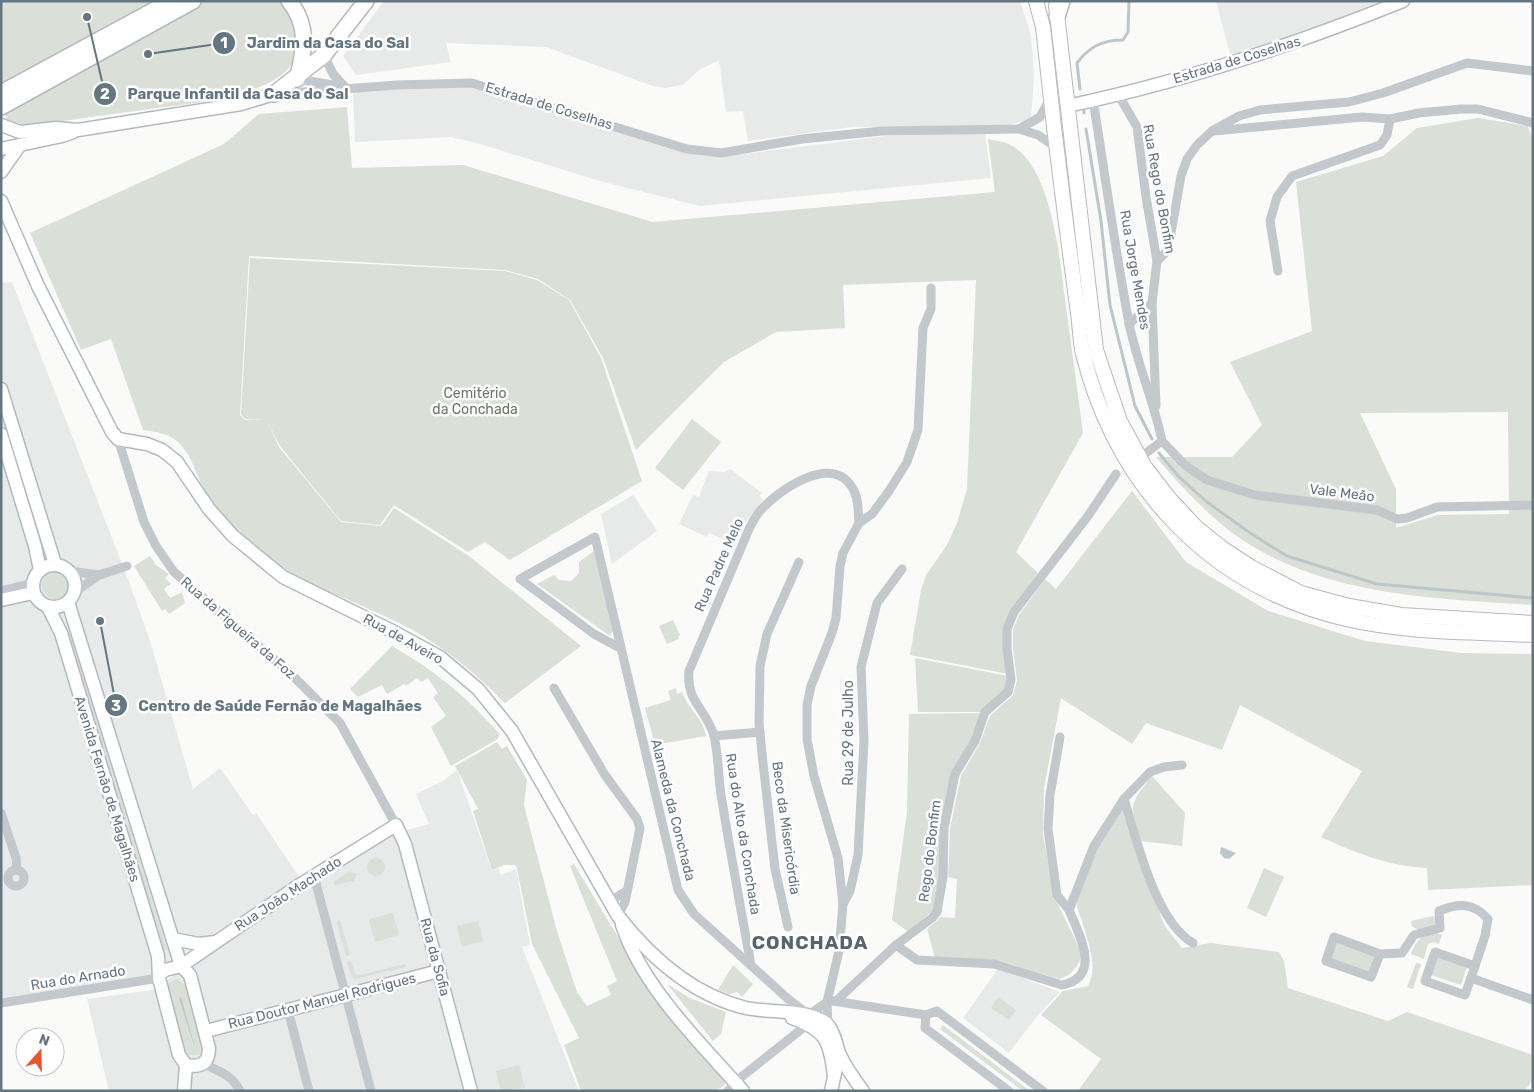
<svg xmlns="http://www.w3.org/2000/svg" width="1534" height="1092" font-family="Rubik,sans-serif">
<style>
.built{fill:#e8e9e9}
.green{fill:#dadfd7;fill-rule:evenodd}
.water{fill:#bbc7cb}
.lines{fill:none;stroke-linecap:round;stroke-linejoin:round}
.stream{stroke:#bbc7cb;stroke-width:3}
.secondary-casing{stroke:#b3babf;stroke-width:15}
.primary-casing{stroke:#b5babe;stroke-width:16}
.highway-casing{stroke:#b4b9bd;stroke-width:18}
.street{stroke:#c3c8cc;stroke-width:9}
.secondary{stroke:#fff;stroke-width:12}
.primary{stroke:#fff;stroke-width:14}
.highway{stroke:#fff;stroke-width:15}
.labels{text-anchor:middle;dominant-baseline:central;stroke-width:5;stroke-linejoin:round;paint-order:stroke}
.street-label{font-size:14px;fill:#657683;stroke:#fff}
.park-label{font-size:14px;fill:#687a64;stroke:#fff}
.district-label{font-size:19px;font-weight:bold;letter-spacing:1px;fill:#57646e;stroke:#fff}
.leader{fill:none;stroke:#657683;stroke-width:2}
.callout-dot{fill:#657683;stroke:#fff;stroke-width:2}
.mark-label{font-size:15px;text-anchor:middle;font-weight:bold;fill:#fff}
.callout-label{font-size:15px;text-anchor:middle;font-weight:bold;fill:#657683;stroke:#fff;stroke-width:5;stroke-linejoin:round;paint-order:stroke}
</style>
<rect width="100%" height="100%" fill="#fafaf8"/>
<g class="built">
<path d="M 384,1 L 1020,1 L 1031,35 L 1034,77 L 1031,119 L 1007,125 L 852,127 L 748,141 L 743,111 L 726,112 L 719,60 L 699,70 L 683,85 L 665,88 L 653,86 L 546,47 L 446,43 L 451,62 L 356,75 L 343,56 Z"/>
<path d="M 1216,1 L 1389,1 L 1351,18 L 1231,58 Z"/>
<path d="M 461,85 L 487,91 L 704,156 L 721,157 L 885,136 L 985,133 L 991,178 L 700,206 L 603,182 L 477,143 L 451,137 L 355,142 L 353,92 Z"/>
<path d="M 12,282 L 128,579 L 151,644 L 193,789 L 220,768 L 253,815 L 256,813 L 299,877 L 151,976 L 1,998 L 1,283 Z"/>
<path d="M 730,469 L 762,493 L 759,496 L 763,500 L 745,523 L 739,521 L 730,542 L 709,533 L 707,537 L 679,524 L 693,495 L 699,497 L 709,471 L 724,472 Z"/>
<path d="M 633,495 L 657,531 L 612,564 L 601,514 Z"/>
<path d="M 457,770 L 492,871 L 498,868 L 501,875 L 516,869 L 530,945 L 522,947 L 579,1091 L 109,1091 L 87,999 L 152,990 L 388,835 L 429,824 L 416,794 L 443,781 Z"/>
<path d="M 998,969 L 1060,992 L 1038,1015 L 1009,1053 L 963,1018 Z"/>
</g>
<g class="green">
<path d="M 1,1 L 282,1 C 346,93 206,101 150,109 C 110,114 70,120 29,126 L 7,120 L 1,105 Z"/>
<path d="M 347,107 L 352,168 L 463,165 L 653,222 L 995,192 L 988,139 C 997,141 1007,142 1014,147 C 1042,165 1052,216 1058,247 L 1083,433 L 1016,552 L 1038,573 L 1011,610 L 1008,674 L 910,655 L 921,590 L 926,575 L 947,545 L 957,523 L 967,489 L 976,280 L 843,285 L 845,328 L 776,332 L 724,362 L 636,450 L 603,358 L 570,300 L 538,279 L 505,270 L 249,256 L 240,415 L 245,420 L 267,420 L 245,419 L 241,414 L 250,258 L 505,271 L 537,280 L 569,300 L 601,358 L 642,481 L 510,560 L 485,542 L 468,552 L 394,505 L 380,525 L 341,521 L 280,446 L 267,421 L 279,447 L 341,522 L 381,526 L 394,508 L 469,556 L 581,646 L 505,703 C 473,671 440,643 399,623 C 346,597 291,580 245,542 C 227,527 213,505 202,485 C 195,471 190,452 178,442 C 169,433 155,432 143,430 L 111,339 L 81,350 L 30,233 L 224,144 L 259,114 Z"/>
<path d="M 1478,118 L 1528,126 L 1533,141 L 1533,605 C 1430,598 1318,596 1231,532 C 1203,510 1179,484 1156,457 L 1232,457 L 1262,425 L 1230,362 L 1312,331 L 1296,182 L 1383,156 L 1417,128 ZM 1508,412 L 1509,514 L 1438,515 L 1396,528 L 1396,489 L 1360,413 Z"/>
<path d="M 692,419 L 721,442 L 683,490 L 655,468 Z"/>
<path d="M 1132,491 L 1186,562 L 1268,611 L 1365,641 L 1462,653 L 1533,654 L 1533,885 L 1428,890 L 1427,868 C 1388,866 1356,853 1321,837 L 1362,771 L 1240,705 L 1222,750 L 1146,723 L 1132,744 L 1061,698 L 1044,788 L 1043,834 L 1054,896 L 1082,954 C 1079,966 1071,976 1059,979 L 1000,961 L 935,958 L 927,929 L 941,917 L 955,918 L 957,879 L 948,877 L 950,829 L 961,776 L 980,743 L 990,716 L 1013,695 L 1017,680 L 1013,649 L 1013,630 L 1019,615 L 1045,579 L 1056,589 Z"/>
<path d="M 594,551 L 613,630 L 610,636 L 537,584 L 554,575 L 559,580 L 571,581 L 579,573 L 579,562 Z"/>
<path d="M 150,556 L 156,565 L 169,574 L 165,578 L 171,584 L 164,589 L 170,598 L 182,592 L 185,603 L 169,614 L 165,609 L 162,611 L 134,566 Z"/>
<circle cx="56" cy="585" r="14"/>
<path d="M 673,620 L 680,635 L 678,636 L 679,639 L 667,644 L 659,626 Z"/>
<path d="M 71,634 L 127,819 L 124,820 L 68,635 Z"/>
<path d="M 392,646 C 434,670 469,698 500,735 L 496,740 L 451,766 L 431,727 L 446,716 L 433,697 L 438,693 L 428,678 L 421,682 L 417,678 L 406,686 L 404,684 L 387,694 L 382,685 L 358,697 L 350,689 Z"/>
<path d="M 915,658 L 1008,676 L 1005,690 L 982,712 L 918,712 Z"/>
<path d="M 676,688 L 677,694 L 682,692 C 688,709 703,718 706,736 L 655,745 L 645,708 L 671,700 L 668,691 Z"/>
<path d="M 982,713 L 941,827 L 939,877 L 933,910 L 909,932 L 892,920 L 907,812 L 909,714 Z"/>
<path d="M 497,742 L 502,749 L 507,746 L 527,780 L 524,805 L 528,821 L 557,931 L 577,992 L 587,1006 L 611,995 L 607,986 L 617,981 L 570,866 L 574,864 L 650,990 L 679,1030 L 725,1081 L 725,1085 L 715,1091 L 581,1091 L 564,1045 L 579,1038 L 532,944 L 517,868 L 515,865 L 504,865 L 492,870 L 473,811 L 478,809 L 455,766 Z"/>
<path d="M 1152,776 L 1185,813 L 1182,846 L 1141,841 C 1130,804 1128,806 1152,776 Z"/>
<path d="M 1123,809 L 1164,925 L 1182,948 L 1211,943 L 1279,952 L 1284,961 L 1288,988 L 1388,1021 L 1407,1012 L 1533,1055 L 1533,1079 L 1525,1091 L 1078,1091 L 1101,1059 L 1041,1015 L 1063,991 L 1088,986 C 1099,966 1087,939 1081,918 C 1079,914 1077,908 1077,903 C 1078,876 1107,832 1123,809 Z"/>
<path d="M 129,825 L 167,950 L 164,951 L 126,826 Z"/>
<circle cx="376" cy="867" r="9"/>
<path d="M 1264,868 L 1284,877 L 1266,917 L 1247,908 Z"/>
<path d="M 350,871 L 357,874 L 354,881 L 334,885 L 334,882 Z"/>
<path d="M 393,913 L 399,935 L 375,942 L 369,919 Z"/>
<path d="M 1433,916 L 1436,917 L 1435,925 L 1418,930 L 1412,926 L 1411,921 Z"/>
<path d="M 340,920 L 350,955 L 346,956 L 336,921 Z"/>
<path d="M 478,921 L 483,941 L 462,947 L 457,926 Z"/>
<path d="M 1437,933 L 1442,935 L 1439,944 L 1433,942 L 1428,944 L 1424,959 L 1411,954 C 1416,940 1422,935 1437,933 Z"/>
<path d="M 1337,941 L 1375,954 L 1368,973 L 1330,960 Z"/>
<path d="M 1437,957 L 1467,967 L 1461,985 L 1431,975 Z"/>
<path d="M 351,961 L 356,976 L 405,964 L 406,967 L 355,979 L 352,977 L 347,962 Z"/>
<path d="M 1416,963 L 1421,964 L 1413,989 L 1407,987 Z"/>
<path d="M 733,965 L 753,984 L 742,997 L 737,992 L 730,994 L 718,990 Z"/>
<path d="M 177,979 L 187,986 L 204,1045 L 203,1051 L 198,1055 L 190,1055 L 184,1050 L 167,989 L 169,983 Z"/>
<path d="M 667,984 L 690,998 L 726,1012 L 721,1034 L 713,1041 Z"/>
<path d="M 998,997 L 1016,1010 L 1009,1020 L 991,1008 Z"/>
<path d="M 943,1025 L 1030,1091 L 1023,1091 L 940,1029 Z"/>
<path d="M 519,1065 L 525,1088 L 501,1091 L 496,1071 Z"/>
</g>
<g class="water">
<path d="M 1221,847 L 1236,853 L 1229,859 L 1224,858 L 1220,853 Z"/>
<path d="M 181,997 L 194,1044 L 194,1045 L 179,998 Z"/>
</g>
<g class="lines">
<g class="stream">
<path d="M 1080,89 L 1077,63 C 1089,47 1102,40 1123,40 L 1128,32 L 1129,1"/>
<path d="M 1084,111 L 1084,113"/>
<path d="M 1086,129 L 1101,221 L 1110,305 L 1135,406 L 1152,439"/>
<path d="M 1159,453 L 1179,477 L 1207,502 L 1250,533 L 1287,556 L 1377,584 L 1533,598"/>
</g>
<g class="secondary-casing">
<g id="secondary">
<path d="M 1067,106 C 1182,82 1294,45 1403,1"/>
<path d="M 1,125 L 20,132 L 56,128 L 78,130 L 241,104 L 274,94"/>
<path d="M 1,149 L 62,136 L 73,132"/>
<path d="M 1,172 L 20,145"/>
<path d="M 1,201 L 38,286 L 112,432 L 118,439 L 147,444 L 162,450 L 177,462 L 209,509 L 233,536 L 283,577 L 396,633 L 440,657 L 478,689 L 512,731 L 618,916 C 651,958 692,995 746,1008 C 768,1013 812,1009 827,1024 C 835,1032 836,1046 840,1055 C 846,1068 854,1079 863,1091"/>
<path d="M 1,389 L 55,564"/>
<path d="M 1,434 L 35,546 L 40,570"/>
<circle cx="54" cy="586" r="21"/>
<path d="M 1,600 L 33,593"/>
<path d="M 68,602 L 181,966 L 301,884 L 396,825 L 405,844 L 471,1091"/>
<path d="M 48,607 L 61,633 L 158,956 L 159,978 L 179,1055 L 186,1065 C 201,1068 209,1063 209,1048 L 190,975 L 181,966 L 165,970 L 160,974"/>
<path d="M 622,925 C 642,986 700,1043 743,1091"/>
<path d="M 173,939 L 199,944 L 215,942"/>
<path d="M 792,1018 C 826,1030 830,1041 834,1076"/>
<path d="M 206,1031 L 439,971"/>
<path d="M 184,1091 L 186,1065"/>
<path d="M 831,1091 L 836,1068"/>
</g>
</g>
<g class="primary-casing">
<g id="primary">
<path d="M 1036,1 L 1043,27 C 1050,95 1058,163 1067,231 C 1071,259 1074,286 1078,313 C 1080,327 1080,341 1083,354 C 1117,488 1210,587 1346,619 C 1406,633 1471,632 1533,635"/>
<path d="M 1056,6 L 1096,350 L 1120,421 L 1145,467 L 1169,498 L 1196,527 L 1222,548 L 1251,567 L 1301,593 L 1349,606 L 1401,615 L 1533,623"/>
</g>
</g>
<g class="highway-casing">
<g id="highway">
<path d="M 289,1 C 309,25 305,50 297,79"/>
<path d="M 1057,17 L 1062,1"/>
<path d="M 1,93 L 171,1"/>
<path d="M 274,94 L 324,55 L 366,1"/>
<path d="M 1,107 L 193,1"/>
</g>
</g>
<g class="street">
<path d="M 324,55 L 333,74 L 346,88"/>
<path d="M 297,79 L 339,86"/>
<path d="M 276,94 L 397,85 L 472,83 L 687,149 L 721,153 L 802,139 L 882,131 L 1019,129 L 1038,135 L 1056,147"/>
<path d="M 1118,94 L 1137,127 L 1146,197 L 1157,261 L 1152,303 L 1156,406"/>
<path d="M 1093,100 C 1105,174 1115,249 1129,323 C 1137,364 1154,401 1162,441"/>
<path d="M 1019,129 L 1040,117 L 1050,99"/>
<path d="M 1214,131 L 1362,117 L 1390,119 L 1419,113 L 1461,109 L 1478,109 L 1533,123"/>
<path d="M 1157,261 L 1168,250 L 1181,176 L 1187,159 L 1197,145 L 1212,131 L 1239,116 L 1260,110 L 1349,102 L 1383,93 L 1467,63 L 1533,71"/>
<path d="M 1278,271 L 1270,221 L 1277,197 L 1292,176 L 1380,145 L 1387,135 L 1390,119"/>
<path d="M 1129,324 L 1152,303"/>
<path d="M 118,439 L 144,522 L 156,546 L 174,572 L 291,674 L 340,723 L 396,825"/>
<path d="M 1162,441 L 1185,465 L 1207,480 L 1255,495 L 1377,510 L 1397,519 L 1407,518 L 1437,507 L 1533,505"/>
<path d="M 1146,453 L 1162,441"/>
<path d="M 70,571 L 99,575"/>
<path d="M 1,591 L 33,583"/>
<path d="M 75,592 L 99,575 L 127,566"/>
<path d="M 620,648 L 594,634 L 520,579 L 595,537 L 678,890 L 694,914 L 787,998 L 809,1015 L 827,1002"/>
<path d="M 554,688 L 605,775 L 637,819 L 640,828 L 625,902 L 618,916"/>
<path d="M 714,736 L 760,732"/>
<path d="M 1060,737 L 1050,795 L 1048,829 L 1057,895 L 1069,910"/>
<path d="M 1124,799 C 1137,840 1155,921 1193,943"/>
<path d="M 1,813 L 16,858 L 17,870"/>
<circle cx="16" cy="878" r="8"/>
<path d="M 314,876 L 371,1091"/>
<path d="M 610,901 L 627,891"/>
<path d="M 843,904 L 850,891 L 858,855 L 864,741 L 861,667 L 877,603 L 902,569"/>
<path d="M 788,927 L 775,869 L 763,763 L 759,723 L 760,666 L 767,634 L 799,562"/>
<path d="M 896,945 L 917,960 L 994,964 L 1062,985 C 1103,977 1079,934 1069,910 L 1094,846 L 1124,799 L 1150,772 L 1164,767 L 1182,765"/>
<path d="M 1435,952 L 1475,966 L 1465,995 L 1425,981 Z"/>
<path d="M 1380,954 L 1371,977 L 1326,961 L 1334,937 L 1380,954 L 1402,953 L 1414,935 L 1440,928 L 1439,911 C 1458,903 1473,902 1488,919 L 1485,936 L 1475,966"/>
<path d="M 751,965 C 741,910 731,856 722,801 C 718,780 719,757 714,736 C 707,709 686,703 689,671 L 749,529 C 752,523 755,517 759,512 C 777,491 833,451 853,489 C 859,498 858,513 859,523"/>
<path d="M 1471,978 L 1533,1000"/>
<path d="M 833,1001 L 926,1015"/>
<path d="M 836,1001 L 896,945 L 932,918 L 937,912 L 943,877 L 944,828 L 955,774 L 975,741 L 985,712 L 1008,692 L 1011,679 L 1007,649 L 1007,629 L 1014,612 L 1088,516 L 1116,474"/>
<path d="M 1,1003 L 159,978"/>
<path d="M 288,1010 L 309,1091"/>
<path d="M 828,1024 L 827,1002 L 839,951 L 843,904 L 838,858 L 814,776 L 807,739 L 807,705 L 811,686 L 832,633 L 836,618 L 840,566 L 843,553 L 859,523 L 872,514 L 889,491 L 907,462 L 918,430 L 923,328 L 931,309 L 931,288"/>
<path d="M 204,1064 C 219,1071 232,1075 240,1091"/>
<path d="M 728,1091 L 735,1082 L 808,1024"/>
<path d="M 1009,1091 L 925,1028 L 926,1015 L 937,1011 L 1043,1091"/>
</g>
<use href="#secondary" class="secondary"/>
<use href="#primary" class="primary"/>
<use href="#highway" class="highway"/>
</g>
<g class="labels">
<g class="street-label">
<text transform="translate(1237 60) rotate(-17)">Estrada de Coselhas</text>
<text transform="translate(549 106) rotate(17)">Estrada de Coselhas</text>
<text transform="translate(1159 189) rotate(80)">Rua Rego do Bonfim</text>
<text transform="translate(1135 270) rotate(80)">Rua Jorge Mendes</text>
<text transform="translate(1342 493) rotate(7)">Vale Meão</text>
<text transform="translate(719 565) rotate(-66)">Rua Padre Melo</text>
<text transform="translate(238 628) rotate(41)">Rua da Figueira da Foz</text>
<text transform="translate(403 639) rotate(29)">Rua de Aveiro</text>
<text transform="translate(848 733) rotate(-90)">Rua 29 de Julho</text>
<text transform="translate(107 789) rotate(73)">Avenida Fernão de Magalhães</text>
<text transform="translate(673 810) rotate(76)">Alameda da Conchada</text>
<text transform="translate(786 828) rotate(82)">Beco da Misericórdia</text>
<text transform="translate(743 834) rotate(81)">Rua do Alto da Conchada</text>
<text transform="translate(930 851) rotate(-83)">Rego do Bonfim</text>
<text transform="translate(288 894) rotate(-33)">Rua João Machado</text>
<text transform="translate(435 957) rotate(75)">Rua da Sofia</text>
<text transform="translate(78 978) rotate(-9)">Rua do Arnado</text>
<text transform="translate(322 1001) rotate(-14)">Rua Doutor Manuel Rodrigues</text>
</g>
<g class="park-label">
<text x="475" y="393">Cemitério<tspan x="475" dy="16">da Conchada</tspan></text>
</g>
<g class="district-label">
<text x="810" y="942">CONCHADA</text>
</g>
</g>
<path class="leader" d="M148 54L224 43M87 17L105 94M100 621L116 705"/>
<g class="callout-dot">
<circle cx="148" cy="54" r="5"/>
<circle cx="87" cy="17" r="5"/>
<circle cx="100" cy="621" r="5"/>
<circle cx="224" cy="43" r="12"/>
<circle cx="105" cy="94" r="12"/>
<circle cx="116" cy="705" r="12"/>
</g>
<g class="mark-label">
<text x="224" y="48">1</text>
<text x="105" y="99">2</text>
<text x="116" y="711">3</text>
</g>
<g class="callout-label">
<text x="328" y="48">Jardim da Casa do Sal</text>
<text x="238" y="99">Parque Infantil da Casa do Sal</text>
<text x="280" y="711">Centro de Saúde Fernão de Magalhães</text>
</g>
<rect width="1534" height="1092" fill="none" stroke="#657683" stroke-width="5"/>
<g transform="translate(40 1052) rotate(20)"><circle r="24" fill="#ffffff" stroke="#c1c8cd"/>
<path d="M0-4L9 19L0 12L-9 19Z" fill="#e4572e"/>
<text y="-8" font-size="14" font-weight="bold" text-anchor="middle" fill="#657683">N</text>
</g>
</svg>
